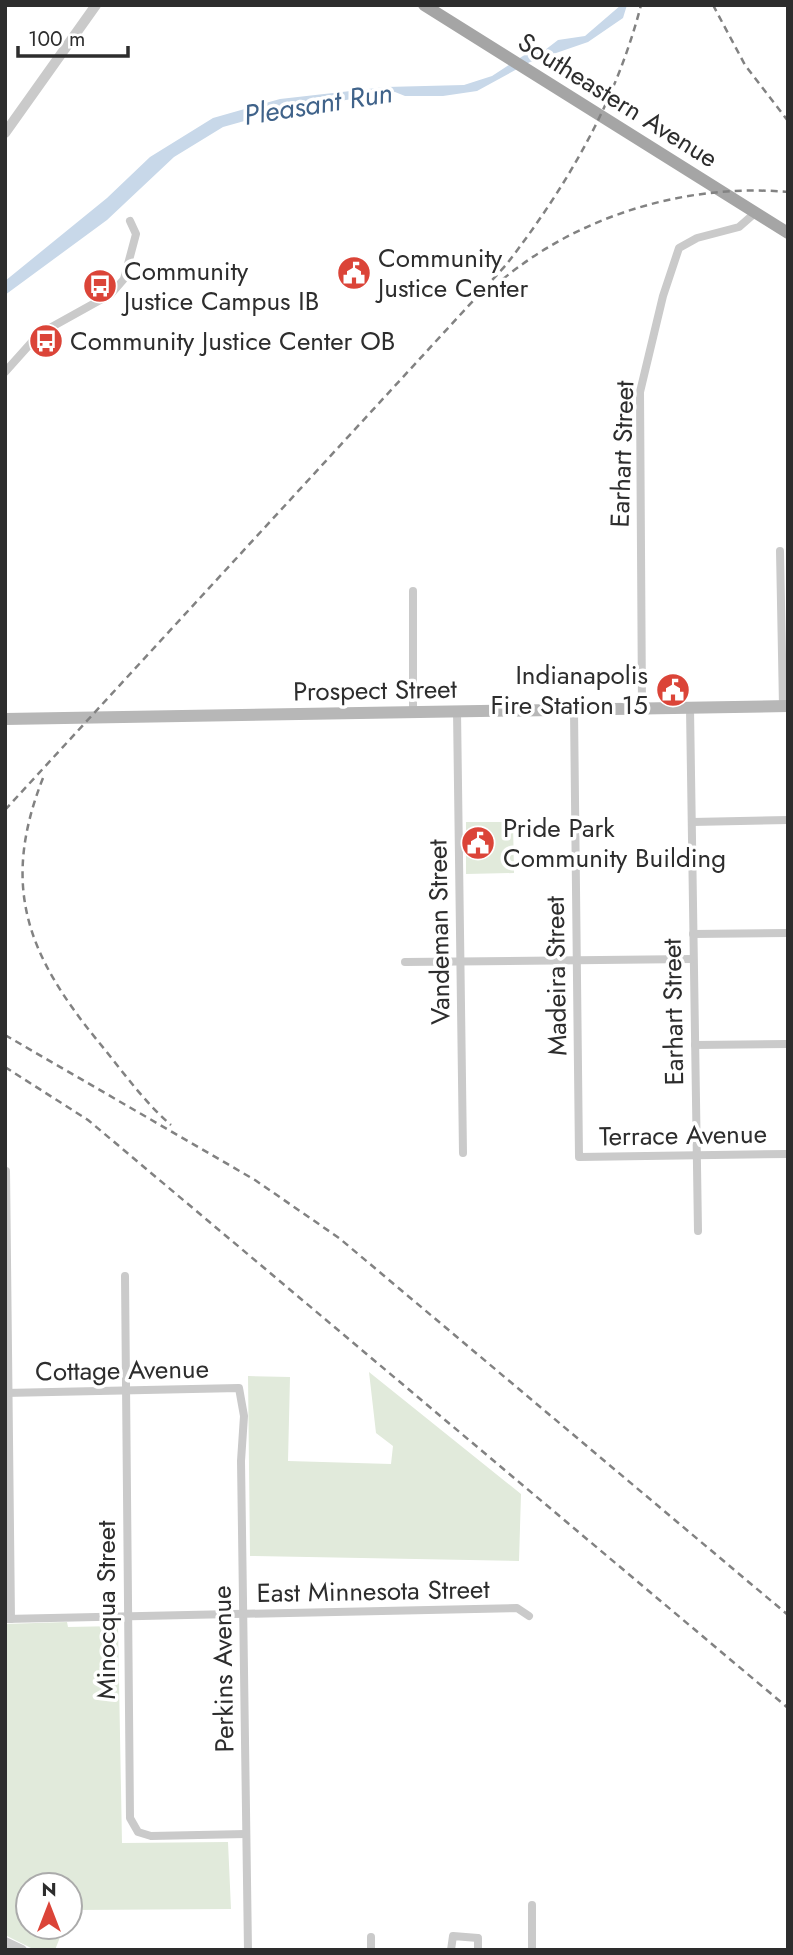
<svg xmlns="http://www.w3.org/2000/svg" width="793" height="1955" font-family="Jost,sans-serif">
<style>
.green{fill:#e1eadb}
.water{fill:#c8d8e9}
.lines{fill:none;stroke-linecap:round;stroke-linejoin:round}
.minor{stroke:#cacaca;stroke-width:8}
.tertiary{stroke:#cacaca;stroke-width:10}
.secondary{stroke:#b7b7b7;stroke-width:12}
.primary{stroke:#a5a5a5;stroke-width:12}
.rail{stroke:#828282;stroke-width:2.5;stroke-dasharray:7 5;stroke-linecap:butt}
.labels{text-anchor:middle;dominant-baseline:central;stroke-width:7;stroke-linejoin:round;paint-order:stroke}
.street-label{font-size:26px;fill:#2d2d2d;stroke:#fff}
.poi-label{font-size:26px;fill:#2d2d2d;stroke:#fff;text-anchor:start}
.water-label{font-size:28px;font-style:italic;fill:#40638a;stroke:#fff}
</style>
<rect width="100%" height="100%" fill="#fff"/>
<g class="green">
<path d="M 466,822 L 513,822 L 514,873 L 466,874 Z"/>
<path d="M 369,1372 L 521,1494 L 519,1561 L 250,1556 L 248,1376 L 290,1377 L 288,1461 L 391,1464 L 393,1446 L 376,1433 Z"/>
<path d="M 67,1622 L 68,1627 L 118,1626 L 122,1843 L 228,1842 L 231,1909 L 73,1910 L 70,1914 L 70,1885 L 28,1885 L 28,1927 L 64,1927 L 55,1950 L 35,1950 L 5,1935 L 5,1624 Z"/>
</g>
<path class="water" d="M 621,5 L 627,5 L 623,18 L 588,42 L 530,62 L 477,91 L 443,96 L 405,96 L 395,92 L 375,95 L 276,112 L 223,127 L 174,157 L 107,220 L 5,295 L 5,281 L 107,198 L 150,157 L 213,118 L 280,99 L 386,87 L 464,85 L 492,76 L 526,54 L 545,50 L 558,40 L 585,36 Z"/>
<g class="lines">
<g class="minor">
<path d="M 5,372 L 39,334 L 111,294 L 124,279 L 136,234 L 130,221"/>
<path d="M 780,551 L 783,706"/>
<path d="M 413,591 L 413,712"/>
<path d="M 642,708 L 640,392 L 663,296 L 679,248 L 697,238 L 739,227 L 755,213"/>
<path d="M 690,708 L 698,1231"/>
<path d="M 574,710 L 579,1157 L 788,1154"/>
<path d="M 457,711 L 463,1153"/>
<path d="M 692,822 L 788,820"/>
<path d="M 693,934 L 788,933"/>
<path d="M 405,962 L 693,959"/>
<path d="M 695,1045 L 788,1044"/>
<path d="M 6,1171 L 11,1619"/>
<path d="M 125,1276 L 130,1818 L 138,1832 L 151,1836 L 246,1834"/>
<path d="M 5,1393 L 239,1388 L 244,1416 L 241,1461 L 248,1950"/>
<path d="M 5,1619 L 517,1608 L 529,1616"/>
<path d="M 371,1950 L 371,1937"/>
<path d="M 451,1950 L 453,1936 L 478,1938 L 478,1950"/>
<path d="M 532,1950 L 532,1905"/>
</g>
<g class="tertiary">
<path d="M 5,133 L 96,5"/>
<path d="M 5,1942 L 22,1950"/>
</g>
<path class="secondary" d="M 5,719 L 788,706"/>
<path class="primary" d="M 424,5 L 788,233"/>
<g class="rail">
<path d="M 713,5 L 745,65 L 788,121"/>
<path d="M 503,279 C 581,215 687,183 788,192"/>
<path d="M 43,778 C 0,887 28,955 97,1040 C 121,1069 143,1101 171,1125"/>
<path d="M 5,810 L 506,265 C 567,186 616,102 641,5"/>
<path d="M 5,1035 L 255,1180 L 339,1238 L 788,1615"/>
<path d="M 5,1067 L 88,1120 L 788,1708"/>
</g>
</g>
<defs>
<g id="civic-disc" transform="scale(1.75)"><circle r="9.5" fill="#db4438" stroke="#fff"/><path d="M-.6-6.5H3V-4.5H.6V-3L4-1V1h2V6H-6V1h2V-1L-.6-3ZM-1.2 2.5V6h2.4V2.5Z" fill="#fff"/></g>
<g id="bus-disc" transform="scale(1.75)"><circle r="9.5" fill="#db4438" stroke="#fff"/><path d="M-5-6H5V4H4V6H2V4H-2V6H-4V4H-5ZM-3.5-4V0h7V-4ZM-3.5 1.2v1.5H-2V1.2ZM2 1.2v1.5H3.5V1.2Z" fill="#fff"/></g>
</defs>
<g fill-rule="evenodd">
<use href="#civic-disc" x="354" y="273"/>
<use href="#bus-disc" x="100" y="286"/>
<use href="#bus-disc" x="46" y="341"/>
<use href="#civic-disc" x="673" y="690"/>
<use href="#civic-disc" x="478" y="843"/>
</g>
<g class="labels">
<g class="street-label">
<text transform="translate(618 100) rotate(32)">Southeastern Avenue</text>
<text transform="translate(622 454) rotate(-88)">Earhart Street</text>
<text transform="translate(375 690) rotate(-1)">Prospect Street</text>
<text transform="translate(439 932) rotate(-91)">Vandeman Street</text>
<text transform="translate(556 976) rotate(-91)">Madeira Street</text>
<text transform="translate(673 1012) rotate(-91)">Earhart Street</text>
<text transform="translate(683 1135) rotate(-1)">Terrace Avenue</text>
<text transform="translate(122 1370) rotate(-1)">Cottage Avenue</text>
<text transform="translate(373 1591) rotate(-1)">East Minnesota Street</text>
<text transform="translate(106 1610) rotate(-90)">Minocqua Street</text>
<text transform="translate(223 1669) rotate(-91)">Perkins Avenue</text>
</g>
<g class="poi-label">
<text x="378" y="258">Community<tspan x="378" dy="30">Justice Center</tspan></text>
<text x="124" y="271">Community<tspan x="124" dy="30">Justice Campus IB</tspan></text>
<text x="70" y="341">Community Justice Center OB</text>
<text x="648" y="675" text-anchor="end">Indianapolis<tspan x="648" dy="30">Fire Station 15</tspan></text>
<text x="503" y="828">Pride Park<tspan x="503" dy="30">Community Building</tspan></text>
</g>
<g class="water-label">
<text transform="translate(318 104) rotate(-9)">Pleasant Run</text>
</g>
</g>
<rect width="793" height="1955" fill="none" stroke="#2d2d2d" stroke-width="14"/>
<g transform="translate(49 1906)"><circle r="33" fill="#ffffff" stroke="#ababab" stroke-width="2"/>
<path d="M0-5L12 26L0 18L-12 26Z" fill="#db4438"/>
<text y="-10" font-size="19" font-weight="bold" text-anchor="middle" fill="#2d2d2d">N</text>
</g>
<path d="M18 46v10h110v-10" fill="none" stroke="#2d2d2d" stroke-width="3.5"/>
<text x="28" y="46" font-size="21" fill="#2d2d2d" stroke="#ffffff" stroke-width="5" paint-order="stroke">100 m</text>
</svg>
